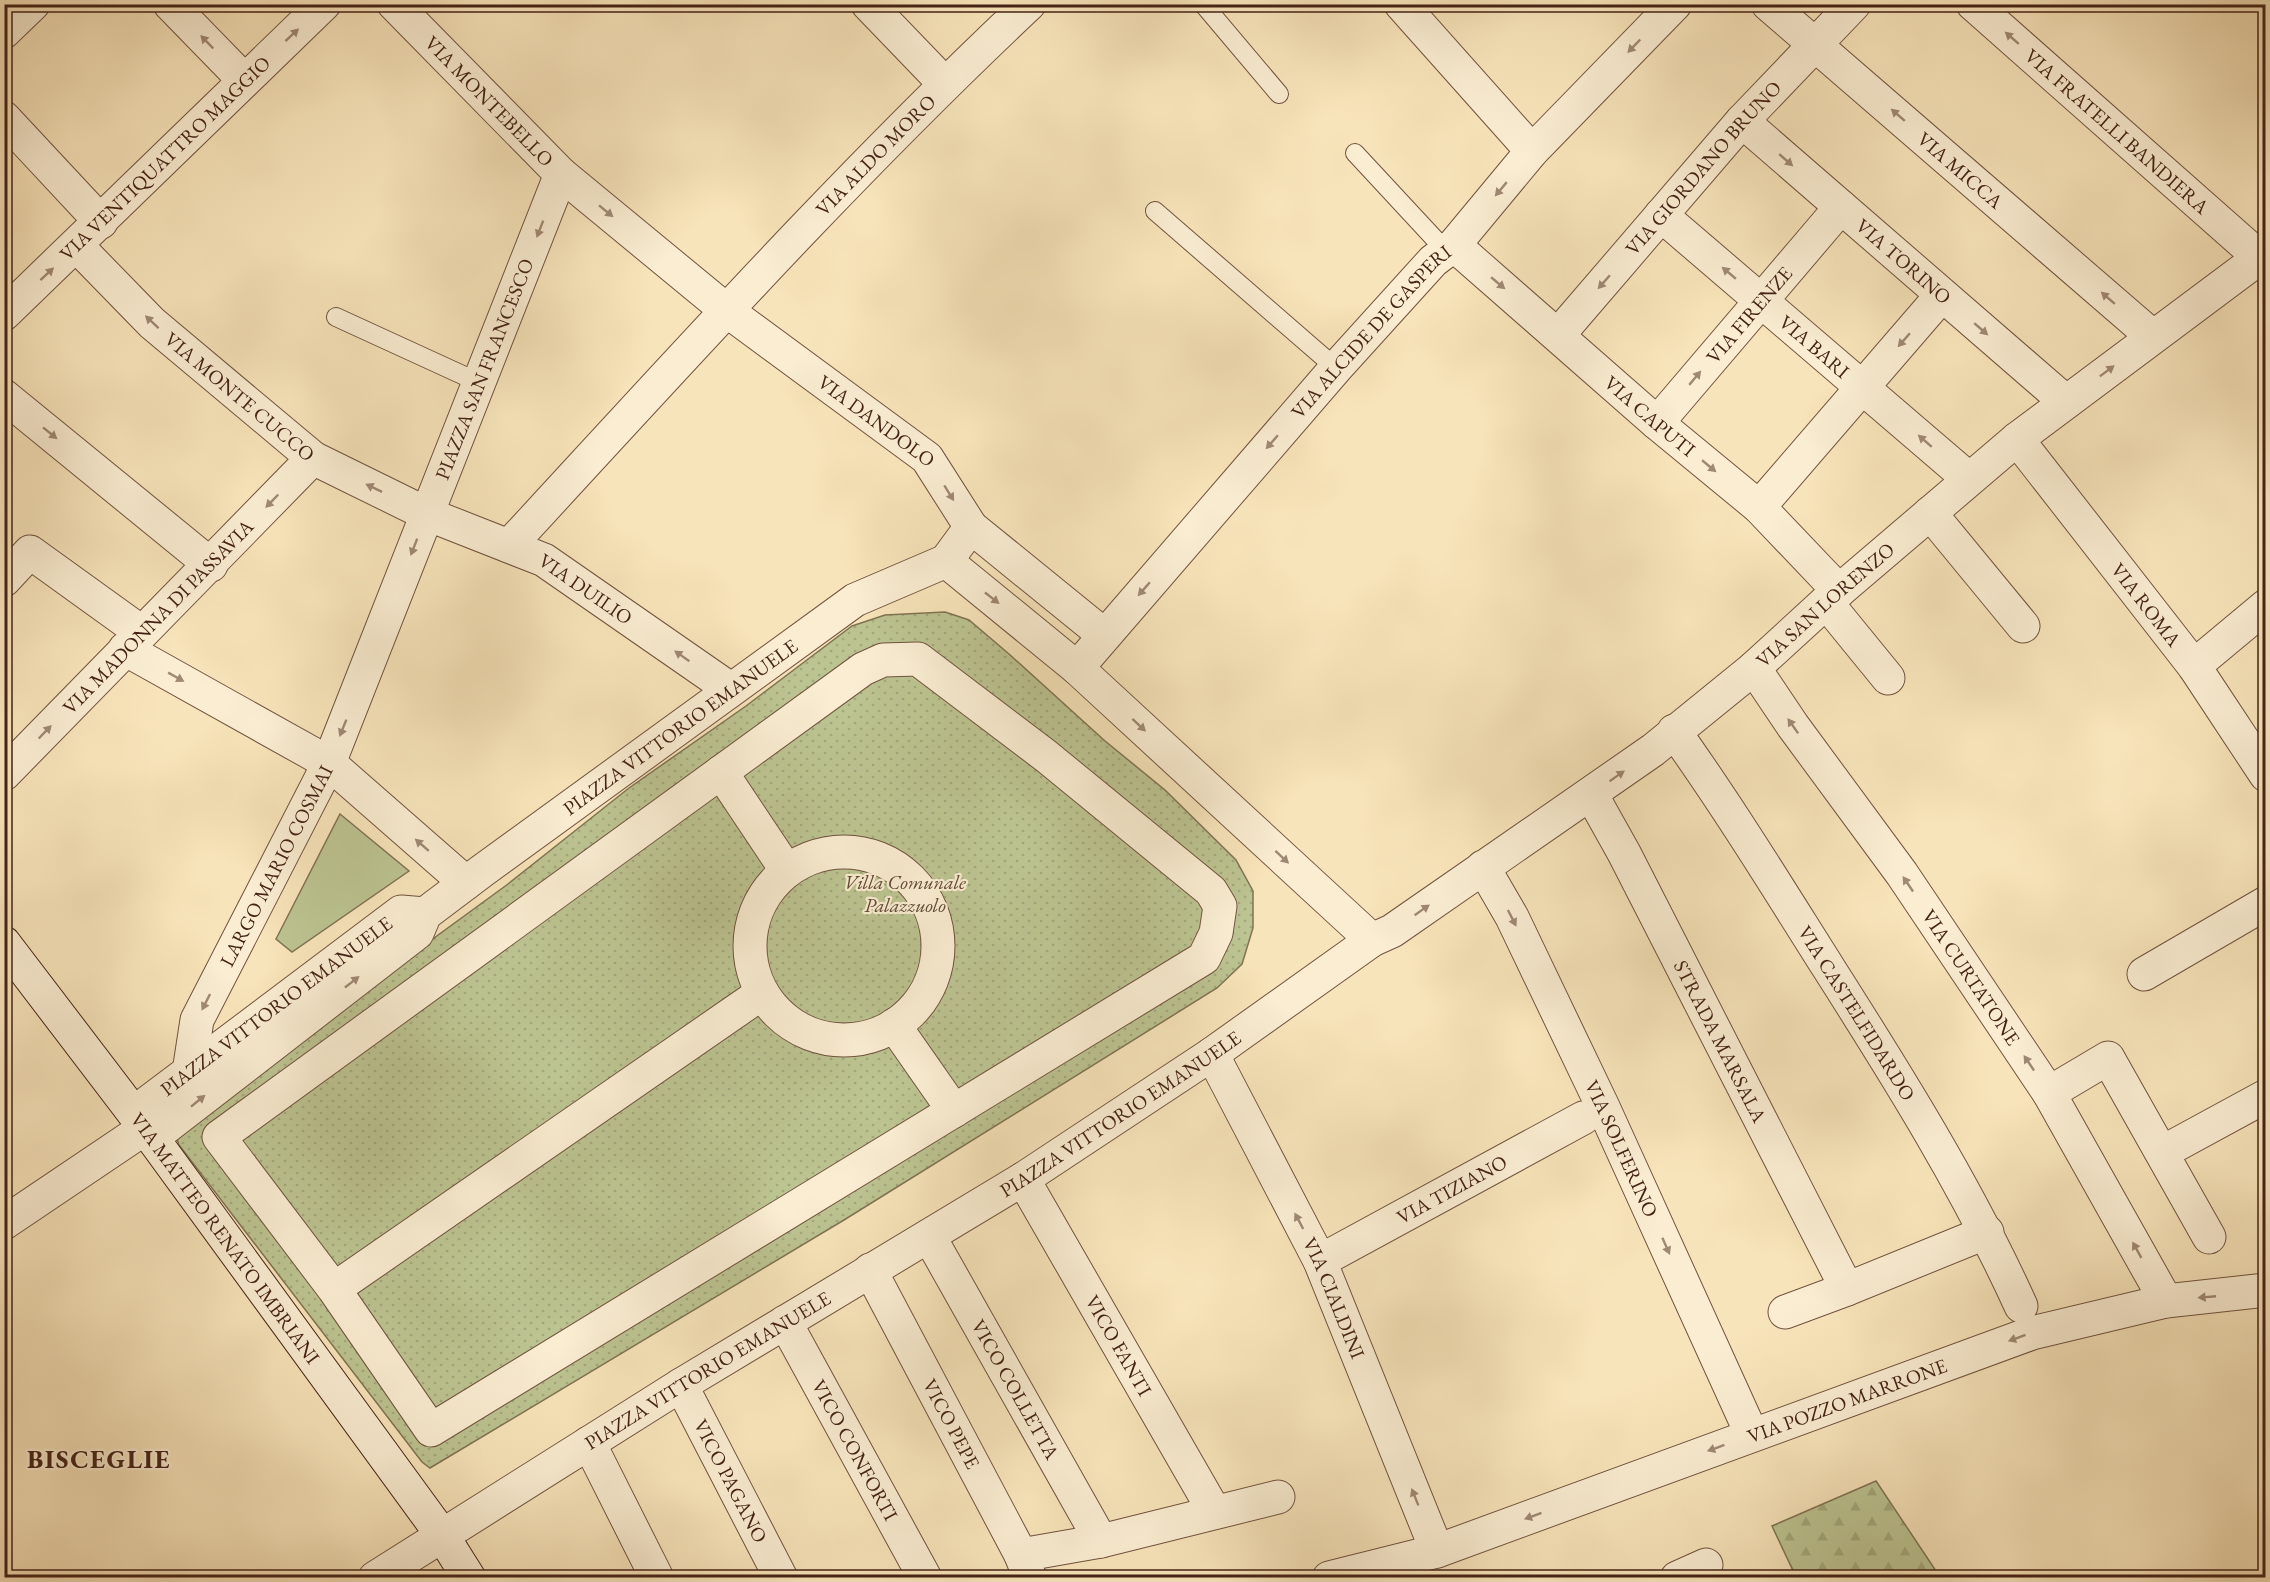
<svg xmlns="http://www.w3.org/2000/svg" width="2270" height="1582" font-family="'EB Garamond',serif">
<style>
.grass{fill:#bcc491;stroke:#807354;stroke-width:1.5}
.forest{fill:url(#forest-firs);stroke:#807354;stroke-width:1.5}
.park{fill:url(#park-dots);stroke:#807354;stroke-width:1.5}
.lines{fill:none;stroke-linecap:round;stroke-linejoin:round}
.lane-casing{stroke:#71523f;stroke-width:20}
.street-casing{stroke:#71523f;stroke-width:35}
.secondary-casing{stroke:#442216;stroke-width:35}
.lane{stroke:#faedd2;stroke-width:18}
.street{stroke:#faedd2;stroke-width:33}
.secondary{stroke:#faedd2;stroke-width:33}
.oneway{fill:#9f8874}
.labels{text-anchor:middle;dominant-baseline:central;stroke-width:4.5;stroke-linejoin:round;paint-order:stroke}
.street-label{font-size:20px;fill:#442216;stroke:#faedd2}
.park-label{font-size:20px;font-style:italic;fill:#624a35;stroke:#faedd2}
.district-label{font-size:26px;font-weight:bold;letter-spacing:1.5px;fill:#442216;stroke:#faedd2}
</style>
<defs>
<pattern id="forest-firs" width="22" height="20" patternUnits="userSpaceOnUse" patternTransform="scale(1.5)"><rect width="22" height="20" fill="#bcc491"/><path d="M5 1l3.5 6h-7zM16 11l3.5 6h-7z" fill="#a3a87c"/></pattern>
<pattern id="park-dots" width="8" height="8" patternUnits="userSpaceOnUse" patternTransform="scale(1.5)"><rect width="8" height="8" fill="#bcc491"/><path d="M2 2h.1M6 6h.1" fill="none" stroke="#a3a87c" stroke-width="1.8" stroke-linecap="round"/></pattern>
</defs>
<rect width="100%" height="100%" fill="#f8e4ba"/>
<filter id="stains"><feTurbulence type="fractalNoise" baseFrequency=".00333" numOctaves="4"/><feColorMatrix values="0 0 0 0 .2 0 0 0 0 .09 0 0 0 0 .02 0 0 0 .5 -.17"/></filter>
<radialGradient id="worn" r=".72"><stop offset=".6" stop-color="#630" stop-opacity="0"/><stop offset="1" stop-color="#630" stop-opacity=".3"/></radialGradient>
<path class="grass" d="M 340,814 L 409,871 L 292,952 L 276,939 Z"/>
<path class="forest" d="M 1876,1481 L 1940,1577 L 1796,1577 L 1772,1526 Z"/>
<path class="park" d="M 945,612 L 969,620 L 1009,654 L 1105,741 L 1165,790 L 1236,860 L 1253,891 L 1253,928 L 1242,964 L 1217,988 L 844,1220 L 430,1468 L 422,1462 L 179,1145 L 176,1136 L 182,1122 L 508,884 L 629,788 L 746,706 L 852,626 L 885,615 Z"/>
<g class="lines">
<g class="lane-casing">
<g id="lane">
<path d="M 1203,4 L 1279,94"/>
<path d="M 1355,153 L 1446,251"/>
<path d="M 1155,211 L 1336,368"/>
<path d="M 336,317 L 480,383"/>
</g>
</g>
<g class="street-casing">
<g id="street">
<path d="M 170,4 L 244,80"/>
<path id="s1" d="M 394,4 L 561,174 L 726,310 L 927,458 L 971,527"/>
<path d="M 868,4 L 945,84"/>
<path d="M 1401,4 L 1532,151"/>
<path id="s2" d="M 1768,4 L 2152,336"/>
<path id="s3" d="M 1973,4 L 2266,263"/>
<path d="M 4,32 L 33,4"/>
<path d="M 4,118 L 101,222"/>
<path id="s4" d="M 1742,121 L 2066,402"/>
<path id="s5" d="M 1661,215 L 1969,479"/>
<path id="s6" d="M 1454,245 L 1657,423 L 1759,507 L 1839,591"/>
<path id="s7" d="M 77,246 L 152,323 L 313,458 L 427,514 L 544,560 L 730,689"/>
<path id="s8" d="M 4,314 L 324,4"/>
<path id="s9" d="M 1559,334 L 1742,121 L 1854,4"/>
<path d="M 4,396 L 211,565"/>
<path id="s10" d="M 1657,423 L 1841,207"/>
<path id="s11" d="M 2017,439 L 2194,666 L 2266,775"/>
<path d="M 1759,507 L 1942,295"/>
<path d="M 1930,513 L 2023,626"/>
<path id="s12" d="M 509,546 C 679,362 846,176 1029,4"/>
<path d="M 946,561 L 1077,668 L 1372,940"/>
<path d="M 4,580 L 30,552 L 141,632"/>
<path d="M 1826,602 L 1888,678"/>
<path d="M 125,649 L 329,763 L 466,883"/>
<path d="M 2194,666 L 2266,606"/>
<path id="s13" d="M 1077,668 L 1336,368 L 1433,261 L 1454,245 L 1532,151 L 1675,4"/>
<path id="s14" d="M 1754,668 L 1793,726 L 1902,874 L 2049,1093 L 2166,1301"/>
<path id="s15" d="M 1674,731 C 1729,808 1778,888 1828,967 C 1898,1077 1967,1187 2021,1306"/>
<path d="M 721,772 L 787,871"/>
<path id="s16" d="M 4,774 L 313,458"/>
<path id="s17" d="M 1591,794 L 1624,853 L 1847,1289 L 1987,1232"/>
<circle cx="844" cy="946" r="94"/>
<path id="s18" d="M 1483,867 L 1512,917 L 1603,1107 L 1752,1435"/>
<path d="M 2144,974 L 2266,903"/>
<path d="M 894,1025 L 954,1111"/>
<path id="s19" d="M 1212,1054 L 1320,1261 L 1437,1551"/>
<path id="s20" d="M 189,1072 L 197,1020 L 329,763 L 561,174"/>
<path d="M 2049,1093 L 2108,1058 L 2209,1237"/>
<path id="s21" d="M 134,1113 L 401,912 L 425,914"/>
<path id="s22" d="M 152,1138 L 417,933 L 425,914 L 482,871 L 855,600 L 946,561 L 971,527 L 1104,635"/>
<path d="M 2163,1152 L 2266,1096"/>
<path id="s23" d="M 1023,1179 L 1214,1511"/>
<path d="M 4,1223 L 145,1128"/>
<path id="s24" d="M 929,1236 L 1101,1541"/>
<path id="s25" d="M 1320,1261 L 1583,1118"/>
<path id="s26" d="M 870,1270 L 1021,1555 L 1030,1578"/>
<path d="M 334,1289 L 431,1430 L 1204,958 L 1216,933 L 1220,906 L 1211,891 L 1046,756 L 918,659 L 883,660 L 863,669 L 219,1137 L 334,1289 L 762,993"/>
<path d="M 1785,1312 L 1847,1289"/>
<path id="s27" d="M 785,1322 L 925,1578"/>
<path id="s28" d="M 681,1385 L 781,1578"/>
<path d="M 589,1443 L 657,1578"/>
<path d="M 1021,1555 L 1101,1541 L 1278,1497"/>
<path id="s29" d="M 375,1578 L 681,1385 L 1023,1179 L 1212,1054 L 1372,940 L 1392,931 L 1653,750 L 1754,668 L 1826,602 L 2017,439 L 2266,253"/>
<path id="s30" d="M 1329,1578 L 1437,1551 L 2032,1333 L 2166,1301 L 2266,1290"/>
<path d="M 1677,1578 L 1706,1565"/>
</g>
</g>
<g class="secondary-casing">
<g id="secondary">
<path id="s31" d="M 4,943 L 145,1128 L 442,1535 L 469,1578"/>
</g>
</g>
<use href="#lane" class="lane"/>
<use href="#street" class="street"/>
<use href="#secondary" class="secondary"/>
</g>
<defs><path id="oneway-solid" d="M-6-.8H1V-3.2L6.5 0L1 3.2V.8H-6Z" transform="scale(1.5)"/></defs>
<g class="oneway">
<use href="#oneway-solid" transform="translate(292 35) rotate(-43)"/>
<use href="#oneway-solid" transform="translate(2012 38) rotate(-139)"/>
<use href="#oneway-solid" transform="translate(207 42) rotate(-134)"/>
<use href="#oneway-solid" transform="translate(1634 46) rotate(134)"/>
<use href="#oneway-solid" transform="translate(1898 115) rotate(-139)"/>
<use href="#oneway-solid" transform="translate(1786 160) rotate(41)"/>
<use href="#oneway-solid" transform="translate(1501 189) rotate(130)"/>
<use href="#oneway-solid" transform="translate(606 211) rotate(39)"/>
<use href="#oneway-solid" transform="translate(540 229) rotate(111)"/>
<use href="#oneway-solid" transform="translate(1729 273) rotate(-140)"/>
<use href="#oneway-solid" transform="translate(47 274) rotate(-43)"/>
<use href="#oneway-solid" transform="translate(1604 282) rotate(131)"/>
<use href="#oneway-solid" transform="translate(1498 283) rotate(40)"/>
<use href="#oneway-solid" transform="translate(2108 298) rotate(-139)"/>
<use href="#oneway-solid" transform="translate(152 322) rotate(-137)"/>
<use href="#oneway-solid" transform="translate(1981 329) rotate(41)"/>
<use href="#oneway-solid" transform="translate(1904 340) rotate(131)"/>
<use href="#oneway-solid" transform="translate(2107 371) rotate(-37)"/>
<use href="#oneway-solid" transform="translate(1695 378) rotate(-50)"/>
<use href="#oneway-solid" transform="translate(50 433) rotate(39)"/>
<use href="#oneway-solid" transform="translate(1925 441) rotate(-139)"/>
<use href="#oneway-solid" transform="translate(1272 442) rotate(131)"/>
<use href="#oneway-solid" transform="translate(1709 466) rotate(40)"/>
<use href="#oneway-solid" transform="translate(374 488) rotate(-154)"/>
<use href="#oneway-solid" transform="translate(949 493) rotate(58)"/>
<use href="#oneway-solid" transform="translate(272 501) rotate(134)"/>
<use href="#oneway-solid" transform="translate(414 547) rotate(111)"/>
<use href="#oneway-solid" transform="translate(1144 589) rotate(131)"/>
<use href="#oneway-solid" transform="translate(992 598) rotate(38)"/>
<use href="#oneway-solid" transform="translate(682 656) rotate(-145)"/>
<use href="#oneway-solid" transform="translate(176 677) rotate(29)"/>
<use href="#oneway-solid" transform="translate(1139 725) rotate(43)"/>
<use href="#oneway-solid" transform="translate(1793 726) rotate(-125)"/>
<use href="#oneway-solid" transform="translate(343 728) rotate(112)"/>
<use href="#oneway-solid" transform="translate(45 732) rotate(-46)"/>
<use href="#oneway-solid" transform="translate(1617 776) rotate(-35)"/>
<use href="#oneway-solid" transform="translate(422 845) rotate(-139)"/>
<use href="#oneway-solid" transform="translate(1282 857) rotate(43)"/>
<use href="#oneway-solid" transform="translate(1908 884) rotate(-124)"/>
<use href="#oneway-solid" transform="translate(1422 910) rotate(-35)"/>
<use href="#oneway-solid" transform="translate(1512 918) rotate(63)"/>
<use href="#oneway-solid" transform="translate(352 982) rotate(-38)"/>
<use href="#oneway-solid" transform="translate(206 1002) rotate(117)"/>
<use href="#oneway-solid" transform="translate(2029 1063) rotate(-124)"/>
<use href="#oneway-solid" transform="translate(198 1101) rotate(-39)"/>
<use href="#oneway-solid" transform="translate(1299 1221) rotate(-118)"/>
<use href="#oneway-solid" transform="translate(1666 1246) rotate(66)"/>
<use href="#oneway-solid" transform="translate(2137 1250) rotate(-119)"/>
<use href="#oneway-solid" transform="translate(2207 1297) rotate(175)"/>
<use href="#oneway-solid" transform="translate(2017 1338) rotate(160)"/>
<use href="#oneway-solid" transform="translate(1716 1448) rotate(160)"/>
<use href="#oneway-solid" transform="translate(1415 1497) rotate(-112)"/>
<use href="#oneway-solid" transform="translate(1533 1516) rotate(160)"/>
</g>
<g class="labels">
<g class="street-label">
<text stroke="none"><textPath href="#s1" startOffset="136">VIA MONTEBELLO</textPath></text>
<text stroke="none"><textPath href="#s3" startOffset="192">VIA FRATELLI BANDIERA</textPath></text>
<text stroke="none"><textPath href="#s12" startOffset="536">VIA ALDO MORO</textPath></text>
<text stroke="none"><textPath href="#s8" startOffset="224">VIA VENTIQUATTRO MAGGIO</textPath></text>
<text stroke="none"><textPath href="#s9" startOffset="220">VIA GIORDANO BRUNO</textPath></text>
<text stroke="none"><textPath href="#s2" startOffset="254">VIA MICCA</textPath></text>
<text stroke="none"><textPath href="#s4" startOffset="214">VIA TORINO</textPath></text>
<text stroke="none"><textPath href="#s10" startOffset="142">VIA FIRENZE</textPath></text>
<text stroke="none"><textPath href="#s13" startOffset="447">VIA ALCIDE DE GASPERI</textPath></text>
<text stroke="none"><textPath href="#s5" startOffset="202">VIA BARI</textPath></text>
<text stroke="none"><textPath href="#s20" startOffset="765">PIAZZA SAN FRANCESCO</textPath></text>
<text stroke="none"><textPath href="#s7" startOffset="222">VIA MONTE CUCCO</textPath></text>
<text stroke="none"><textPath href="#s6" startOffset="260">VIA CAPUTI</textPath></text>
<text stroke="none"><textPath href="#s1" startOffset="639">VIA DANDOLO</textPath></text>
<text stroke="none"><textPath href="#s7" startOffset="621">VIA DUILIO</textPath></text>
<text stroke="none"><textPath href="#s11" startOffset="210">VIA ROMA</textPath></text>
<text stroke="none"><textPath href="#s29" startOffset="1749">VIA SAN LORENZO</textPath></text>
<text stroke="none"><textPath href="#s16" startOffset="220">VIA MADONNA DI PASSAVIA</textPath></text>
<text stroke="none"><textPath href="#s22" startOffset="672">PIAZZA VITTORIO EMANUELE</textPath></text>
<text stroke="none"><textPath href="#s20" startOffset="226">LARGO MARIO COSMAI</textPath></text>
<text stroke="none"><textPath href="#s14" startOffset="378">VIA CURTATONE</textPath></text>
<text stroke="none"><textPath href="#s21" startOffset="178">PIAZZA VITTORIO EMANUELE</textPath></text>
<text stroke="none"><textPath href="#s15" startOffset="336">VIA CASTELFIDARDO</textPath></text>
<text stroke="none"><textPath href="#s17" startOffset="279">STRADA MARSALA</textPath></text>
<text stroke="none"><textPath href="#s29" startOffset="878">PIAZZA VITTORIO EMANUELE</textPath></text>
<text stroke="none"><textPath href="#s18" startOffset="314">VIA SOLFERINO</textPath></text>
<text stroke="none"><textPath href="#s25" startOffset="150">VIA TIZIANO</textPath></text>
<text stroke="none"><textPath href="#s31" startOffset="369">VIA MATTEO RENATO IMBRIANI</textPath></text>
<text stroke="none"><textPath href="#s19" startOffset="273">VIA CIALDINI</textPath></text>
<text stroke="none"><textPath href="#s23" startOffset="192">VICO FANTI</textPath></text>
<text stroke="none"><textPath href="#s29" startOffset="392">PIAZZA VITTORIO EMANUELE</textPath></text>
<text stroke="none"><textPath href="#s24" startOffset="176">VICO COLLETTA</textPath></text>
<text stroke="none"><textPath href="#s30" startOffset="548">VIA POZZO MARRONE</textPath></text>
<text stroke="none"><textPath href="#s26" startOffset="174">VICO PEPE</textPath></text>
<text stroke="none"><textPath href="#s27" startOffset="146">VICO CONFORTI</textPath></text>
<text stroke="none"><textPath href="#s28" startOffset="108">VICO PAGANO</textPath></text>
</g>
<g class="park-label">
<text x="905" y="882">Villa Comunale<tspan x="905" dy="23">Palazzuolo</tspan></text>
</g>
<g class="district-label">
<text x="99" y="1459">BISCEGLIE</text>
</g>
</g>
<rect width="2270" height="1582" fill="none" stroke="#f8e4ba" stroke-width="24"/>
<rect x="6" y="6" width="2258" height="1570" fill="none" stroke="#442216" stroke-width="3"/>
<rect x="12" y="12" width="2246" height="1558" fill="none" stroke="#442216" stroke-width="1.5"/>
<rect width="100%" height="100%" filter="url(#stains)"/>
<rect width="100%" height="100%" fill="url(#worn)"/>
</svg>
